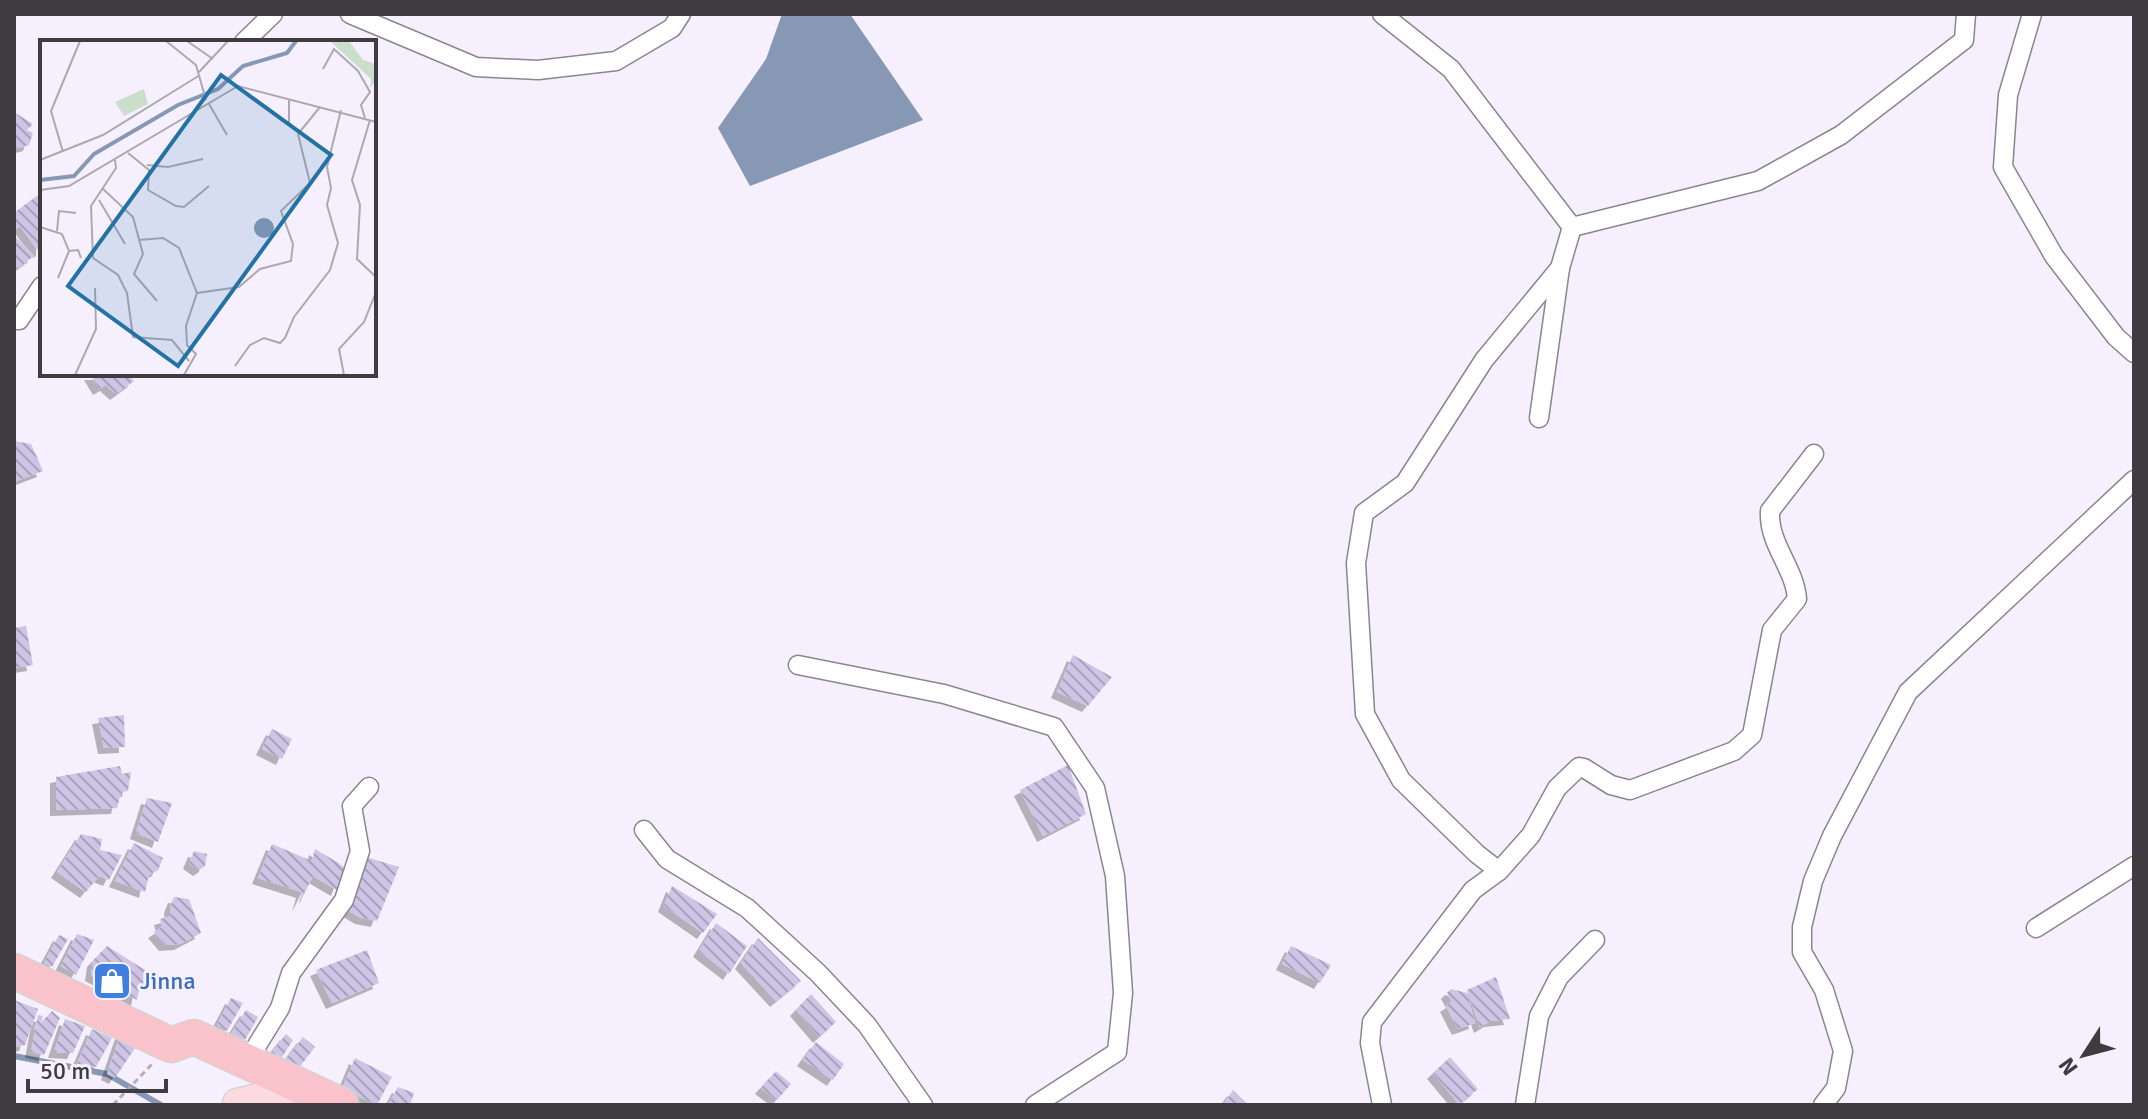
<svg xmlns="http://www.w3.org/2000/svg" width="2148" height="1119" font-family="Signika,sans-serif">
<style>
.water{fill:#8798b5}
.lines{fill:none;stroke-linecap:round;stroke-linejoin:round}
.stream{stroke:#8798b5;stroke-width:6}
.building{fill:url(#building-back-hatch);filter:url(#shadow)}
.street-casing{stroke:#8b8591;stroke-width:21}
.primary-casing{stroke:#d5d4d5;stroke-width:31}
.highway-casing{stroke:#d5d4d5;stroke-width:37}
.path{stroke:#b3aeb9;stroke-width:3;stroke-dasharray:6 4;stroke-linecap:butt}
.street{stroke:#fff;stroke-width:18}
.primary{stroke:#fcdadf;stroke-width:28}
.highway{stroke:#fac2ca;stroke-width:34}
.labels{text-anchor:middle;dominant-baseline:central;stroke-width:6;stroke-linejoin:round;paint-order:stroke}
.shop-label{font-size:24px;fill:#366cbe;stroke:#f6f0fe;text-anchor:start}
.inset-river{fill:none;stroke:#8798b5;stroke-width:4}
.inset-road{fill:none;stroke:#aca8b2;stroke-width:2}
.view{fill:#2372a4;fill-opacity:0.15;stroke:#2372a4;stroke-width:4}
.inset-edge{fill:none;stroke:#3e3b41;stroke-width:4}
</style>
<defs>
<pattern id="building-back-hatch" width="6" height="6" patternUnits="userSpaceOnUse" patternTransform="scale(2)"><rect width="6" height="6" fill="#cec4e5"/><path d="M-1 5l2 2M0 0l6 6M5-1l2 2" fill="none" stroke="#a9a0bb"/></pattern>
<filter id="shadow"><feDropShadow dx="-6" dy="6" stdDeviation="0" flood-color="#0004"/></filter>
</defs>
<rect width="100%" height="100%" fill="#f6f0fe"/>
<path class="water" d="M 782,14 L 850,14 L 923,120 L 750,186 L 718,128 L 766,59 Z"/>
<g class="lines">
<path class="stream" d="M 14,1056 L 107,1074 L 161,1105"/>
</g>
<g class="building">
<path d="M 14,112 L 33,124 L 27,130 L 33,133 L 29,145 L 14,149 Z"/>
<path d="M 42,192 L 42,250 L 39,252 L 20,226 L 14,230 L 14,213 Z"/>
<path d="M 14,235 L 34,256 L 14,271 Z"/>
<path d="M 90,374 L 128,374 L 134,381 L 116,394 L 106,385 L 99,389 Z"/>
<path d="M 14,441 L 31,444 L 43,471 L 14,482 Z"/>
<path d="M 26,626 L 33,665 L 14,668 L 14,628 Z"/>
<path d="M 1073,655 L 1112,677 L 1088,706 L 1057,692 Z"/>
<path d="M 124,715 L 125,747 L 104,748 L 98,718 Z"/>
<path d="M 272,729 L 292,739 L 282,759 L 262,749 Z"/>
<path d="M 1068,765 L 1086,814 L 1043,836 L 1020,790 Z"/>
<path d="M 120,766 L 122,774 L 131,772 L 128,791 L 121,792 L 117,808 L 56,810 L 56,777 Z"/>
<path d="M 147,798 L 172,803 L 158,842 L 136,833 Z"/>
<path d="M 81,834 L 102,839 L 100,850 L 122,855 L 109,880 L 99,876 L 86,892 L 57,872 Z"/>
<path d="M 134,843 L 163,858 L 158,870 L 149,875 L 145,892 L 115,881 Z"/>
<path d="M 272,844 L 312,861 L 315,849 L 337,862 L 345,868 L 337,890 L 313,876 L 298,906 L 302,892 L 258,878 Z"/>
<path d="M 194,851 L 207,854 L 205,866 L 199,870 L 189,863 Z"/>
<path d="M 366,857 L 399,867 L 377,921 L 361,918 L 349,911 L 360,889 L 356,884 Z"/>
<path d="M 672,886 L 717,914 L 703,933 L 664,906 Z"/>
<path d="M 174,897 L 189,899 L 201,933 L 180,944 L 165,945 L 154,932 L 162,927 L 160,919 L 171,916 L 170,907 Z"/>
<path d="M 716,923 L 747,946 L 729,974 L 699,951 Z"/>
<path d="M 77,934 L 94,940 L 76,975 L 61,966 Z"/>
<path d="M 59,935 L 68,939 L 52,967 L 44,963 Z"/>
<path d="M 758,938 L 801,981 L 776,1001 L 741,963 Z"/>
<path d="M 107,946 L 153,975 L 139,989 L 137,1000 L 91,975 L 93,961 Z"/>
<path d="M 1291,946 L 1331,965 L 1320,983 L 1282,964 Z"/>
<path d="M 367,950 L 379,983 L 332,1003 L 316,970 Z"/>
<path d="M 1496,977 L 1510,1019 L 1490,1021 L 1480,1027 L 1467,990 Z"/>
<path d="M 1451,989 L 1467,993 L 1475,1023 L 1458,1029 L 1446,1006 L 1452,1002 L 1447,993 Z"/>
<path d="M 811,994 L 836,1022 L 819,1037 L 796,1010 Z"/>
<path d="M 231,998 L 243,1003 L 227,1031 L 217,1025 Z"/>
<path d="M 14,1000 L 38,1009 L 25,1045 L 17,1047 L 14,1047 Z"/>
<path d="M 246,1010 L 258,1017 L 245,1040 L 231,1034 Z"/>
<path d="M 52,1011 L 60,1018 L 44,1055 L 31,1052 L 38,1015 L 43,1016 L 40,1024 Z"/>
<path d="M 65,1019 L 85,1026 L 73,1053 L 54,1052 Z"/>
<path d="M 92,1029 L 112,1038 L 96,1067 L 77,1064 Z"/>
<path d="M 122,1030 L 141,1039 L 115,1078 L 107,1074 Z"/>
<path d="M 286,1034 L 293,1040 L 277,1065 L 267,1058 Z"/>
<path d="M 303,1037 L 315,1047 L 298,1069 L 285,1061 Z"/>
<path d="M 816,1042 L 844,1064 L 833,1080 L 803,1060 Z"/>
<path d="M 1450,1057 L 1478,1089 L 1459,1104 L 1433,1073 Z"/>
<path d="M 355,1058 L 392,1077 L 377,1105 L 342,1089 Z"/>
<path d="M 776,1071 L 791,1084 L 777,1100 L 761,1088 Z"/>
<path d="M 398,1087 L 414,1093 L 410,1105 L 388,1105 Z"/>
<path d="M 1233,1090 L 1248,1105 L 1223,1105 Z"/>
</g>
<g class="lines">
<g class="street-casing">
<g id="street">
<path d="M 350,14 L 476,67 L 538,70 L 616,61 L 672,28 L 681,14"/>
<path d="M 1382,14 L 1451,69 L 1572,227 L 1758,181 L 1841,135 L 1964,40 L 1966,14"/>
<path d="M 2032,14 L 2008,95 L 2003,167 L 2054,256 L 2116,337 L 2134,353"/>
<path d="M 244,42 L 273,14"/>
<path d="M 14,320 L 19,320 L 42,286"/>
<path d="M 1539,418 L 1560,268"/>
<path d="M 798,665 L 944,694 L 1054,727 L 1095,788 L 1115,876 L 1123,993 L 1117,1052 L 1035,1105"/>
<path d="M 644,830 L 667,859 L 747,908 L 818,973 L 867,1025 L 923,1105"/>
<path d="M 1499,871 L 1477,854 L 1401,780 L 1365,714 L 1356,563 L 1364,513 L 1405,483 L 1484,360 L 1560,268 L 1572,227"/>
<path d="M 2036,928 L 2134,866"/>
<path d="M 248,1060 L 280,1008 L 291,973 L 344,900 L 360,851 L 352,806 L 369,787"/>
<path d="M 1382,1105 L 1370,1043 L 1372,1022 L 1473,890 L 1499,871 L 1531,835 L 1557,788 L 1579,767 L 1584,768 L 1611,785 L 1630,790 L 1734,751 L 1752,735 L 1772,630 L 1797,599 C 1795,568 1768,544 1770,511 L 1814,454"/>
<path d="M 1525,1105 L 1539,1016 L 1559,977 L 1595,940"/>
<path d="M 1823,1105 L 1836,1088 L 1843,1051 L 1824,990 L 1802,952 L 1802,927 L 1813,881 L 1832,836 L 1908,692 L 2134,480"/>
</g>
</g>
<g class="primary-casing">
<path id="primary" d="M 237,1103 L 303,1087"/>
</g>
<g class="highway-casing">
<path id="highway" d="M 14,971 L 171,1045 L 194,1037 L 341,1105"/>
</g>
<path class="path" d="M 113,1105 L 152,1064"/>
<use href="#street" class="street"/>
<use href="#primary" class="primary"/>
<use href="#highway" class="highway"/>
</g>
<defs>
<g id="shop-square" transform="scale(2)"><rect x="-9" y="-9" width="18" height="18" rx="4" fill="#3f7fe0" stroke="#f6f0fe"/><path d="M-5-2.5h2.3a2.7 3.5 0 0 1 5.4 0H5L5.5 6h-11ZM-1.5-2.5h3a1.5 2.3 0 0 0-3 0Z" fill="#fff"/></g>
</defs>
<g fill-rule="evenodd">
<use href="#shop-square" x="112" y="981"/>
</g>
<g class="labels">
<g class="shop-label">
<text x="140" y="981">Jinna</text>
</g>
</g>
<g transform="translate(40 40)">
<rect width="336" height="336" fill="#f6f0fe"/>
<path d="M 290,1 L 309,1 L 323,20 L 336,24 L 336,41 L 330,48 L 331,39 Z" fill="#cbddcb"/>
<path d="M 104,49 L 108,64 L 84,76 L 75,62 Z" fill="#cbddcb"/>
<path d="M214 188a10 10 0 1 1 20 0a10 10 0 1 1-20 0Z" fill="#8798b5"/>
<path class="inset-river" d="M 0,140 L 34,136 L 54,114 L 138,65 L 178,49 L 203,26 L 247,13 L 256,1"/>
<path class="inset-road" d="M 126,1 L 156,25 L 166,60M 147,1 L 173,19M 283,29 L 294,9 L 318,31 L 330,52 L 321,65 L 325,78M 159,32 L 188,1M 169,64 L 187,95M 330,80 L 312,140 L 320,165 L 317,219 L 336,237M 249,85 L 249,60M 23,112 L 11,71 L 40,1M 88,113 L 109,130 L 108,150 L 136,166 L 144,167 L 169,146M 0,120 L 63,95 L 160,35M 75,120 L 76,128 L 51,166 L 53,218 L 78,235 L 87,253 L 93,297 L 132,300 L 149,321M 107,125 L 128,127 L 163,119M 62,148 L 93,177 L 103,214 L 94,234 L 117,261M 0,150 L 29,146 L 198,46 L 336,82M 59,160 L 85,204M 0,187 L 22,194 L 29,211 L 38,210 L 41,218M 17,191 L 19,171 L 36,173M 99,200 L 123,198 L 139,208 L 157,253M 18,238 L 29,211M 195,326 L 210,305 L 224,298 L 240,303 L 245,298 L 254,277 L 290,230 L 298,203 L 287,165 L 291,148 L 287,127 L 301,70M 35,335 L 56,289 L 55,248M 144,335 L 156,314 L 147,305 L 146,286 L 157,253 L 199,247 L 220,229 L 251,221 L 253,204 L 241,171 L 270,143 L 258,94 L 280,67M 304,335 L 299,309 L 324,282 L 336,252"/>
<path class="view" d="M 181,35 L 291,115 L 138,326 L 28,246 Z"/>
<rect width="336" height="336" class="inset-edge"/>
</g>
<rect width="2148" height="1119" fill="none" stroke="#3e3b41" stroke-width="32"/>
<g transform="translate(2084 1055) rotate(234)" stroke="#f6f0fe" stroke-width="6" paint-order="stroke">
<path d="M0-6L14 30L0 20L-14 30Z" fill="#3e3b41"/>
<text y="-12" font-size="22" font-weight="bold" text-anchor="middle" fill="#3e3b41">N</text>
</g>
<path d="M28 1079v12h138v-12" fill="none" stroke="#3e3b41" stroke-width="4"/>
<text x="40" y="1079" font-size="24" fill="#3e3b41" stroke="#f6f0fe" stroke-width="6" paint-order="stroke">50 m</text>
</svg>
